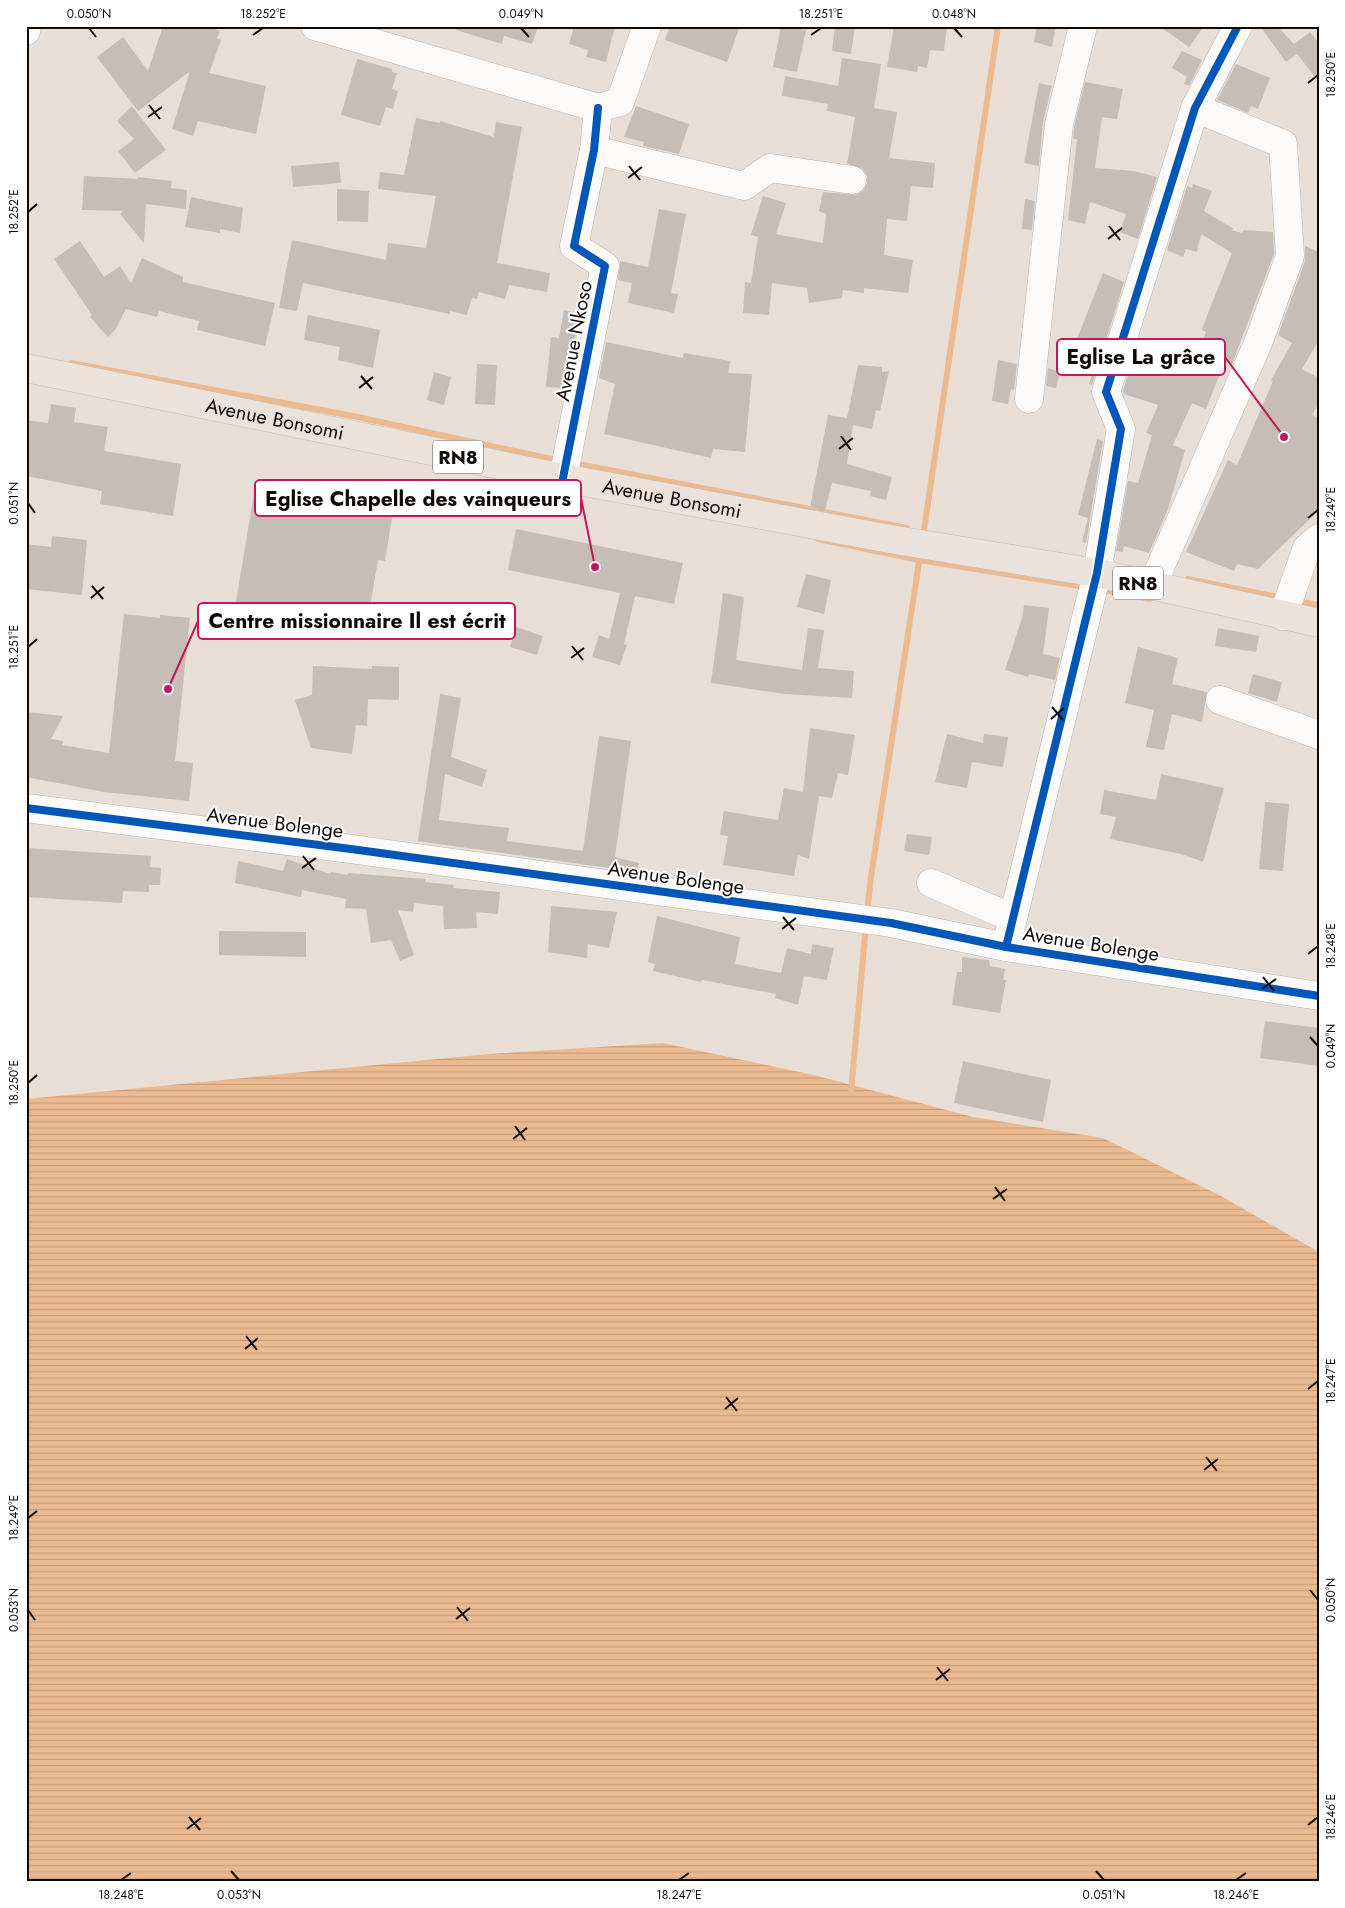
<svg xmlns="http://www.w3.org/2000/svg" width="1345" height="1908" font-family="Jost,sans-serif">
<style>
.water{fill:url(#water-rules)}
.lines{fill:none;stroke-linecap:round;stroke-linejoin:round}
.stream{stroke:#ebba90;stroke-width:6}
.building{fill:#c5bdb6}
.minor-casing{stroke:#bdb5ae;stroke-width:29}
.major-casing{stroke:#c3bdb9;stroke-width:29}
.minor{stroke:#fcfaf9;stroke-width:28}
.major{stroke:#ebe3db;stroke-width:28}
.cycleway-casing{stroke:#fff;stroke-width:11}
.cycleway{stroke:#0057b8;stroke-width:8}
.ticks{fill:none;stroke:#100a06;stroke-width:2}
.labels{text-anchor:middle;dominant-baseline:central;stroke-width:4;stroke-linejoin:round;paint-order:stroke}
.shield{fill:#fff;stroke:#585451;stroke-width:1}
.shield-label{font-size:19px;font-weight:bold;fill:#100a06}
.street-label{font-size:20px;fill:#100a06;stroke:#fff}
.leader{fill:none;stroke:#c2185b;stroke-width:2}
.callout-dot{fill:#c2185b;stroke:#fff;stroke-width:2}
.callout{fill:#fff;stroke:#c2185b;stroke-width:2}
.callout-label{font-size:21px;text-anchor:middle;font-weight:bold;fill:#100a06}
.neatline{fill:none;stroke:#100a06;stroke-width:2}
.ticks-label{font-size:12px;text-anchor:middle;fill:#100a06}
</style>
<defs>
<pattern id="water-rules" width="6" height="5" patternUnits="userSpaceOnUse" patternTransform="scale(1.25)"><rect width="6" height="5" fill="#ebba90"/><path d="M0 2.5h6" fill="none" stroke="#c89f7b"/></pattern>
</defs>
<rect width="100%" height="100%" fill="#e8ded5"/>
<path class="water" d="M 663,1043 L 814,1075 L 973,1117 L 1103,1138 L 1219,1195 L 1319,1252 L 1319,1882 L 26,1882 L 26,1099 L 489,1054 Z"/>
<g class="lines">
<g class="stream">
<path d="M 71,363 L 353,416 L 561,461"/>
<path d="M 573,463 L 907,528"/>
<path d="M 923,537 L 998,26"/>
<path d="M 818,539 L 919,560 L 1086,587"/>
<path d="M 1188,579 L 1283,598"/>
<path d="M 1099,589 L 1150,599"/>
<path d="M 1295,601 L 1319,605"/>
<path d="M 867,913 L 871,877 L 921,549"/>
<path d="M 851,1092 L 866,925"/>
</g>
</g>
<g class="building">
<path d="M 163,26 L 206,26 L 220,31 L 217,38 L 221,40 L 209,73 L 266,86 L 256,134 L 198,121 L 193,136 L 172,129 L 190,71 L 138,111 L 97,57 L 123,37 L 148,71 Z"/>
<path d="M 457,26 L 538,26 L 532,44 L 504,36 L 502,44 L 456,30 Z"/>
<path d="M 574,26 L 615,26 L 606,62 L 586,57 L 588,50 L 569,44 Z"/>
<path d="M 670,26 L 740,26 L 727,62 L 665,40 Z"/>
<path d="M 781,26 L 806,30 L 797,72 L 773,67 Z"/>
<path d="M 835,26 L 855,26 L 851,54 L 832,51 Z"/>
<path d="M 894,26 L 947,26 L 944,51 L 930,50 L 927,68 L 918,66 L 917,72 L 887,67 Z"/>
<path d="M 1037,26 L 1056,26 L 1052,47 L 1034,42 Z"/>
<path d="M 1159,26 L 1204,26 L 1189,47 Z"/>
<path d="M 1260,26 L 1277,26 L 1294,44 L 1310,32 L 1319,43 L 1319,82 L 1297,54 L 1286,62 Z"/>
<path d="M 1182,51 L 1202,60 L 1189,86 L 1184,84 L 1187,77 L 1172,68 Z"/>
<path d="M 842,58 L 881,64 L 874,108 L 897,112 L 889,158 L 935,163 L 933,188 L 911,186 L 907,221 L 887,219 L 884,255 L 913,260 L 908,293 L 864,288 L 864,293 L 843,290 L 842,298 L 809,303 L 807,288 L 772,283 L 769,315 L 743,313 L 745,282 L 751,283 L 758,237 L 751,235 L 763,196 L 786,203 L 776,234 L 823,243 L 826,214 L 819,211 L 823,192 L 857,195 L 864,190 L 867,183 L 867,175 L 862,168 L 847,164 L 855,117 L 827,111 L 828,104 L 782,96 L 785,76 L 838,86 Z"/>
<path d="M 357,59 L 392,69 L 392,72 L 397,73 L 392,89 L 398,91 L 393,109 L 386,107 L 380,126 L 341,115 Z"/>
<path d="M 1236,64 L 1270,78 L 1258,109 L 1251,106 L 1248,113 L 1217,100 Z"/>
<path d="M 1085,82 L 1123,89 L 1117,119 L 1102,117 L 1095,168 L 1134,171 L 1157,177 L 1138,239 L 1120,232 L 1126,214 L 1090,202 L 1085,224 L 1068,220 L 1077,139 L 1073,139 L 1074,127 Z"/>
<path d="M 1039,83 L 1052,86 L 1043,122 L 1039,166 L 1024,163 Z"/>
<path d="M 132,106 L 166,150 L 135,173 L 118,151 L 134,139 L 117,121 Z"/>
<path d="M 636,106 L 689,124 L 679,154 L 643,146 L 644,142 L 624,137 Z"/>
<path d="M 416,118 L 440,123 L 440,121 L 494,137 L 496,122 L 522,127 L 497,263 L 550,273 L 547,292 L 509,285 L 505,299 L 479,292 L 477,299 L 472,298 L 467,315 L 450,311 L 450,314 L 303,283 L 297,311 L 279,308 L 292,240 L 386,260 L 388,243 L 426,248 L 436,196 L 378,189 L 380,172 L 404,175 Z"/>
<path d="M 339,162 L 341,183 L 293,187 L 291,166 Z"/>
<path d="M 84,176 L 139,179 L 137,177 L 172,181 L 171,188 L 187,190 L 186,209 L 146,204 L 144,243 L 120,214 L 123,211 L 82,210 Z"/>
<path d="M 1193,184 L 1212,191 L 1204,211 L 1234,229 L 1231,230 L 1242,233 L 1244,230 L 1273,232 L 1274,254 L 1232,364 L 1225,361 L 1206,409 L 1192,403 L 1173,445 L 1185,450 L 1168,509 L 1149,553 L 1124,546 L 1123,552 L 1116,551 L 1128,481 L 1138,483 L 1152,435 L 1146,433 L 1158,405 L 1124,394 L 1123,391 L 1136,349 L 1172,361 L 1170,371 L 1183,375 L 1189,360 L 1195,362 L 1206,332 L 1202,330 L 1205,321 L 1232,253 L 1201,234 L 1197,252 L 1186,249 L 1183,257 L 1167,250 L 1187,186 L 1192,188 Z"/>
<path d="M 337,189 L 369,191 L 368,222 L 337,221 Z"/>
<path d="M 191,197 L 243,208 L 240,233 L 220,229 L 220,233 L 185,227 Z"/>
<path d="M 1025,199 L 1035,201 L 1032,230 L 1022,229 Z"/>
<path d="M 659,209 L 686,214 L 671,293 L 678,294 L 674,313 L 628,303 L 632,283 L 618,280 L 620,261 L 648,267 Z"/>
<path d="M 80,241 L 104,277 L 120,266 L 131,283 L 142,258 L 183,277 L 183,282 L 275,303 L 265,346 L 197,330 L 199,321 L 159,311 L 157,317 L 126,309 L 115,330 L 108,337 L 90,317 L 92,315 L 54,259 Z"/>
<path d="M 1305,246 L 1319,252 L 1319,340 L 1302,369 L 1319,378 L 1319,403 L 1312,415 L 1319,418 L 1319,510 L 1258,569 L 1237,564 L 1234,571 L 1186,552 L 1228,460 L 1237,465 L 1273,381 L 1271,380 L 1292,343 L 1278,335 L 1305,261 Z"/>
<path d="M 1103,273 L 1124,282 L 1092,385 L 1089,384 L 1093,370 L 1067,364 Z"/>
<path d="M 564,310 L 580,314 L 565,388 L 546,387 L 551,337 L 559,338 Z"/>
<path d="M 308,315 L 380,330 L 373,368 L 338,360 L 340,347 L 304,340 Z"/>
<path d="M 606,342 L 683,358 L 684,353 L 730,361 L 728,373 L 752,374 L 745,452 L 713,449 L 711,458 L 604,434 L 615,384 L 599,378 Z"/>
<path d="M 998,360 L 1017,364 L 1014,390 L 1011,389 L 1008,404 L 992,401 Z"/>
<path d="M 477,364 L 497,365 L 495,405 L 475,404 Z"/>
<path d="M 858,365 L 882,367 L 882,372 L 889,371 L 880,411 L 876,410 L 872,429 L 853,425 L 847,464 L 892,477 L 886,500 L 870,496 L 871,491 L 832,483 L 825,511 L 810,508 L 828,415 L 847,418 Z"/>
<path d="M 1048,368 L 1060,372 L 1056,388 L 1046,386 Z"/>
<path d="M 434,372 L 451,377 L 444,405 L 427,400 Z"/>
<path d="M 51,404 L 76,408 L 74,422 L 108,427 L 104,451 L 181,464 L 173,516 L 100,504 L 102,491 L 26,476 L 26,420 L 48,423 Z"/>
<path d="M 1097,439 L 1103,441 L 1086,543 L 1082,542 L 1088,518 L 1078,515 Z"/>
<path d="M 256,482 L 394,505 L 385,561 L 378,560 L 365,636 L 234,614 Z"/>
<path d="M 516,529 L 683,563 L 674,604 L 635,596 L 624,644 L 627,645 L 620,665 L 592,657 L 599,635 L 609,639 L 620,593 L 508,570 Z"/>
<path d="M 52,536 L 87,540 L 82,595 L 26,589 L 26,544 L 51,547 Z"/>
<path d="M 806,574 L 831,580 L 824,614 L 797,607 Z"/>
<path d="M 723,593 L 744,597 L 736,660 L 802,670 L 808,628 L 824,630 L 818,668 L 854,671 L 852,698 L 785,694 L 711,683 Z"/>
<path d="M 1024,605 L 1049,608 L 1043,654 L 1060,658 L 1055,680 L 1029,674 L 1028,677 L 1005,670 L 1022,618 Z"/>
<path d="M 124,614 L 160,618 L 160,615 L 190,618 L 175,761 L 193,763 L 189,801 L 104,792 L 26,777 L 26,712 L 63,716 L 51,739 L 63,741 L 62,745 L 109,753 Z"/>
<path d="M 516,627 L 543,636 L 537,655 L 510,647 Z"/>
<path d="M 1218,628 L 1259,636 L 1256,652 L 1215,646 Z"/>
<path d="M 1138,647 L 1178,658 L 1172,684 L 1207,692 L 1202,722 L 1172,714 L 1164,750 L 1146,747 L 1154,710 L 1125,703 Z"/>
<path d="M 313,666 L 372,669 L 372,666 L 399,667 L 399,700 L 368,699 L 367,726 L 356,725 L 352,754 L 311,748 L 295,700 L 312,695 Z"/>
<path d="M 1253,674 L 1282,682 L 1277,702 L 1248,693 Z"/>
<path d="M 440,694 L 461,698 L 451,757 L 487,770 L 482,787 L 445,774 L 439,820 L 509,828 L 507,841 L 583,851 L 599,736 L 631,741 L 615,857 L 639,863 L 637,872 L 418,841 Z"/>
<path d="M 810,728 L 855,735 L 848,775 L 838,773 L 832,798 L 819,796 L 809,859 L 798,855 L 794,876 L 723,865 L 728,836 L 720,835 L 724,811 L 778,820 L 784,788 L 803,792 Z"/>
<path d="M 947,734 L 983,743 L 984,734 L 1008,737 L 1003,767 L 972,762 L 967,788 L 935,782 Z"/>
<path d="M 1161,774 L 1224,788 L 1203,862 L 1181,854 L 1110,839 L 1116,817 L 1100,814 L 1104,790 L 1156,800 Z"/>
<path d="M 1265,802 L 1289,804 L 1283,871 L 1259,869 Z"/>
<path d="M 907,834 L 932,837 L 929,855 L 904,851 Z"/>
<path d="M 26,848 L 151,856 L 150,867 L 161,868 L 160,885 L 149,885 L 149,892 L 123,891 L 122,903 L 26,897 Z"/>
<path d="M 287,859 L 330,874 L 331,872 L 348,875 L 348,873 L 426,879 L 425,882 L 454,885 L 453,888 L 500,892 L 498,914 L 476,912 L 477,928 L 444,929 L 443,906 L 414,903 L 413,912 L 398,910 L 414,955 L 400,961 L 391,940 L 371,943 L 366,909 L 345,908 L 346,899 L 302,890 L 301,897 L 235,883 L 238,861 L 283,871 Z"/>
<path d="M 551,906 L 617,912 L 609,948 L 588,944 L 587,958 L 548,952 Z"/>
<path d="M 657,916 L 740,937 L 735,964 L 781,973 L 787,948 L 811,954 L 812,944 L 834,948 L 827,980 L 804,976 L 798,1005 L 775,998 L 776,994 L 702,980 L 701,982 L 653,971 L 655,964 L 648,962 Z"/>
<path d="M 219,931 L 306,932 L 306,957 L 219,955 Z"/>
<path d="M 962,957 L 989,960 L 990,966 L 1005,969 L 1003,980 L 1006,980 L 1000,1013 L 952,1005 L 957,972 L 962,972 Z"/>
<path d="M 1265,1021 L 1319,1028 L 1319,1066 L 1260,1058 Z"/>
<path d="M 963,1061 L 1051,1080 L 1043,1122 L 954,1103 Z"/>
</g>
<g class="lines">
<g class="minor-casing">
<g id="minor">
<path d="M 315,26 L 598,108"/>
<path d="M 26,31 L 27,26"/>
<path d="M 598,108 L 620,102 L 647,26"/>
<path d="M 594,150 L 744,186 L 770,168 L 852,180"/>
<path d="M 1029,399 L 1059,124 L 1083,26"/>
<path d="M 563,478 L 605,266 L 574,246 L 594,150 L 598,108"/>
<path d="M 1152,586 L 1258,343 L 1290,256 L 1283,144 L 1195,108"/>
<path d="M 1283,616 L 1307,548 L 1319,538"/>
<path d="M 1220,700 L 1319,735"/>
<path d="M 26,808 L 351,849 L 891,923 L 1006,947 L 1319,996"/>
<path d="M 931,883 L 1013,918"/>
<path d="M 1006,947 L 1097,573 L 1121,429 L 1106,392 L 1195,108 L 1238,26"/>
</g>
</g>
<g class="major-casing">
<g id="major">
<path id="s1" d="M 26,368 L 563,478 L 890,539 L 1097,573 L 1319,623"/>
</g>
</g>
<use href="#minor" class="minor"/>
<use href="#major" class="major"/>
<g class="cycleway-casing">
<g id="cycleway">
<path d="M 563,478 L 605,266 L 574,246 L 594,150 L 598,108"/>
<path d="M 26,808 L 351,849 L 891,923 L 1006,947 L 1319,996"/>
<path d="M 1006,947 L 1097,573 L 1121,429 L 1106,392 L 1195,108 L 1238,26"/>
</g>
</g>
<use href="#cycleway" class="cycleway"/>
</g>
<path class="ticks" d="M 89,28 L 96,37M 521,28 L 529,37M 954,28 L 962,37M 253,35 L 263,28M 811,35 L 821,28M 1308,83 L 1318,75M 149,105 L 160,119M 148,117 L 162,107M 629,166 L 640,180M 628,178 L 642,167M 28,212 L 37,204M 1109,226 L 1120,240M 1108,239 L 1122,228M 361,376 L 372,389M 359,388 L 373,377M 841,436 L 851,450M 839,449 L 853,438M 28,503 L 35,513M 1308,518 L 1318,510M 92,586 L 103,599M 91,598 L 104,587M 572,646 L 583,660M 28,647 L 37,639M 571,658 L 584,648M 1052,707 L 1063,720M 1051,719 L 1064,708M 303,856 L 314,870M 302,868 L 316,858M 783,917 L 794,930M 782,929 L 796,918M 1308,954 L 1318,946M 1263,977 L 1274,991M 1262,989 L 1276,979M 1310,1037 L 1318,1046M 28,1083 L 37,1075M 515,1126 L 525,1140M 513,1139 L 527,1128M 995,1187 L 1005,1201M 993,1199 L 1007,1189M 246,1336 L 257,1350M 245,1349 L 258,1338M 1308,1389 L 1318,1381M 726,1397 L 737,1411M 725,1409 L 738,1398M 1206,1457 L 1217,1471M 1204,1470 L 1218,1459M 28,1518 L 37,1511M 1310,1590 L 1318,1600M 457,1607 L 468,1621M 28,1610 L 35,1620M 456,1619 L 470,1608M 937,1667 L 948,1681M 936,1680 L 950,1669M 189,1817 L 200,1830M 1308,1825 L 1318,1817M 187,1829 L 201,1818M 231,1871 L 239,1880M 1096,1871 L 1104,1880M 121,1880 L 131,1873M 679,1880 L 689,1873M 1236,1880 L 1246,1873"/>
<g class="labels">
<g class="shield">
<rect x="433" y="440.5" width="50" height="33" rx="4"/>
<rect x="1113" y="566.5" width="50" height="33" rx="4"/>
</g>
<g class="shield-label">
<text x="458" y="457">RN8</text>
<text x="1138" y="583">RN8</text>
</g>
<g class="street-label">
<text transform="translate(574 341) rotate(-79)">Avenue Nkoso</text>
<text stroke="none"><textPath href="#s1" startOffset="254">Avenue Bonsomi</textPath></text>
<text stroke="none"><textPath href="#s1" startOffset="659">Avenue Bonsomi</textPath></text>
<text transform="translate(275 823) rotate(7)">Avenue Bolenge</text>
<text transform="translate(676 878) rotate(8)">Avenue Bolenge</text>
<text transform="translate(1091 944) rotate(9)">Avenue Bolenge</text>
</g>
</g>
<path class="leader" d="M1284 437L1225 357M595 567L581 498M168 689L198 621"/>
<g class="callout-dot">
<circle cx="1284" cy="437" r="5"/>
<circle cx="595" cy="567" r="5"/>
<circle cx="168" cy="689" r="5"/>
</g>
<g class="callout">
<rect x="1057" y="339" width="168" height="36" rx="5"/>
<rect x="255" y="480" width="326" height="36" rx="5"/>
<rect x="198" y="603" width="317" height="36" rx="5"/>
</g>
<g class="callout-label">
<text x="1141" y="364">Eglise La grâce</text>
<text x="418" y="506">Eglise Chapelle des vainqueurs</text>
<text x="357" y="628">Centre missionnaire Il est écrit</text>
</g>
<rect width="1345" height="1908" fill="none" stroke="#ffffff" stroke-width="55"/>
<rect x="28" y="28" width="1290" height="1852" class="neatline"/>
<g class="ticks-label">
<text x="89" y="18">0.050°N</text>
<text x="263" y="18">18.252°E</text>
<text x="521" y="18">0.049°N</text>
<text x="821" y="18">18.251°E</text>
<text x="954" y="18">0.048°N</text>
<text transform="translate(1331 75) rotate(-90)" y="4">18.250°E</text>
<text transform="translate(14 212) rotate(-90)" y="4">18.252°E</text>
<text transform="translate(14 503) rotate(-90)" y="4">0.051°N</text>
<text transform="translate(1331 510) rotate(-90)" y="4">18.249°E</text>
<text transform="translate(14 647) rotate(-90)" y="4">18.251°E</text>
<text transform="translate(1331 946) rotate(-90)" y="4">18.248°E</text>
<text transform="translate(1331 1046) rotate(-90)" y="4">0.049°N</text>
<text transform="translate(14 1083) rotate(-90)" y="4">18.250°E</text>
<text transform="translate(1331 1381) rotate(-90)" y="4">18.247°E</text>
<text transform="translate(14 1518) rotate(-90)" y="4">18.249°E</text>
<text transform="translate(1331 1600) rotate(-90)" y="4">0.050°N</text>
<text transform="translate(14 1610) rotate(-90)" y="4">0.053°N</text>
<text transform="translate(1331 1817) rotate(-90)" y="4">18.246°E</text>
<text x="121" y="1899">18.248°E</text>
<text x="239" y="1899">0.053°N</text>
<text x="679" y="1899">18.247°E</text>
<text x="1104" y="1899">0.051°N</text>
<text x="1236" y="1899">18.246°E</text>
</g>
</svg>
